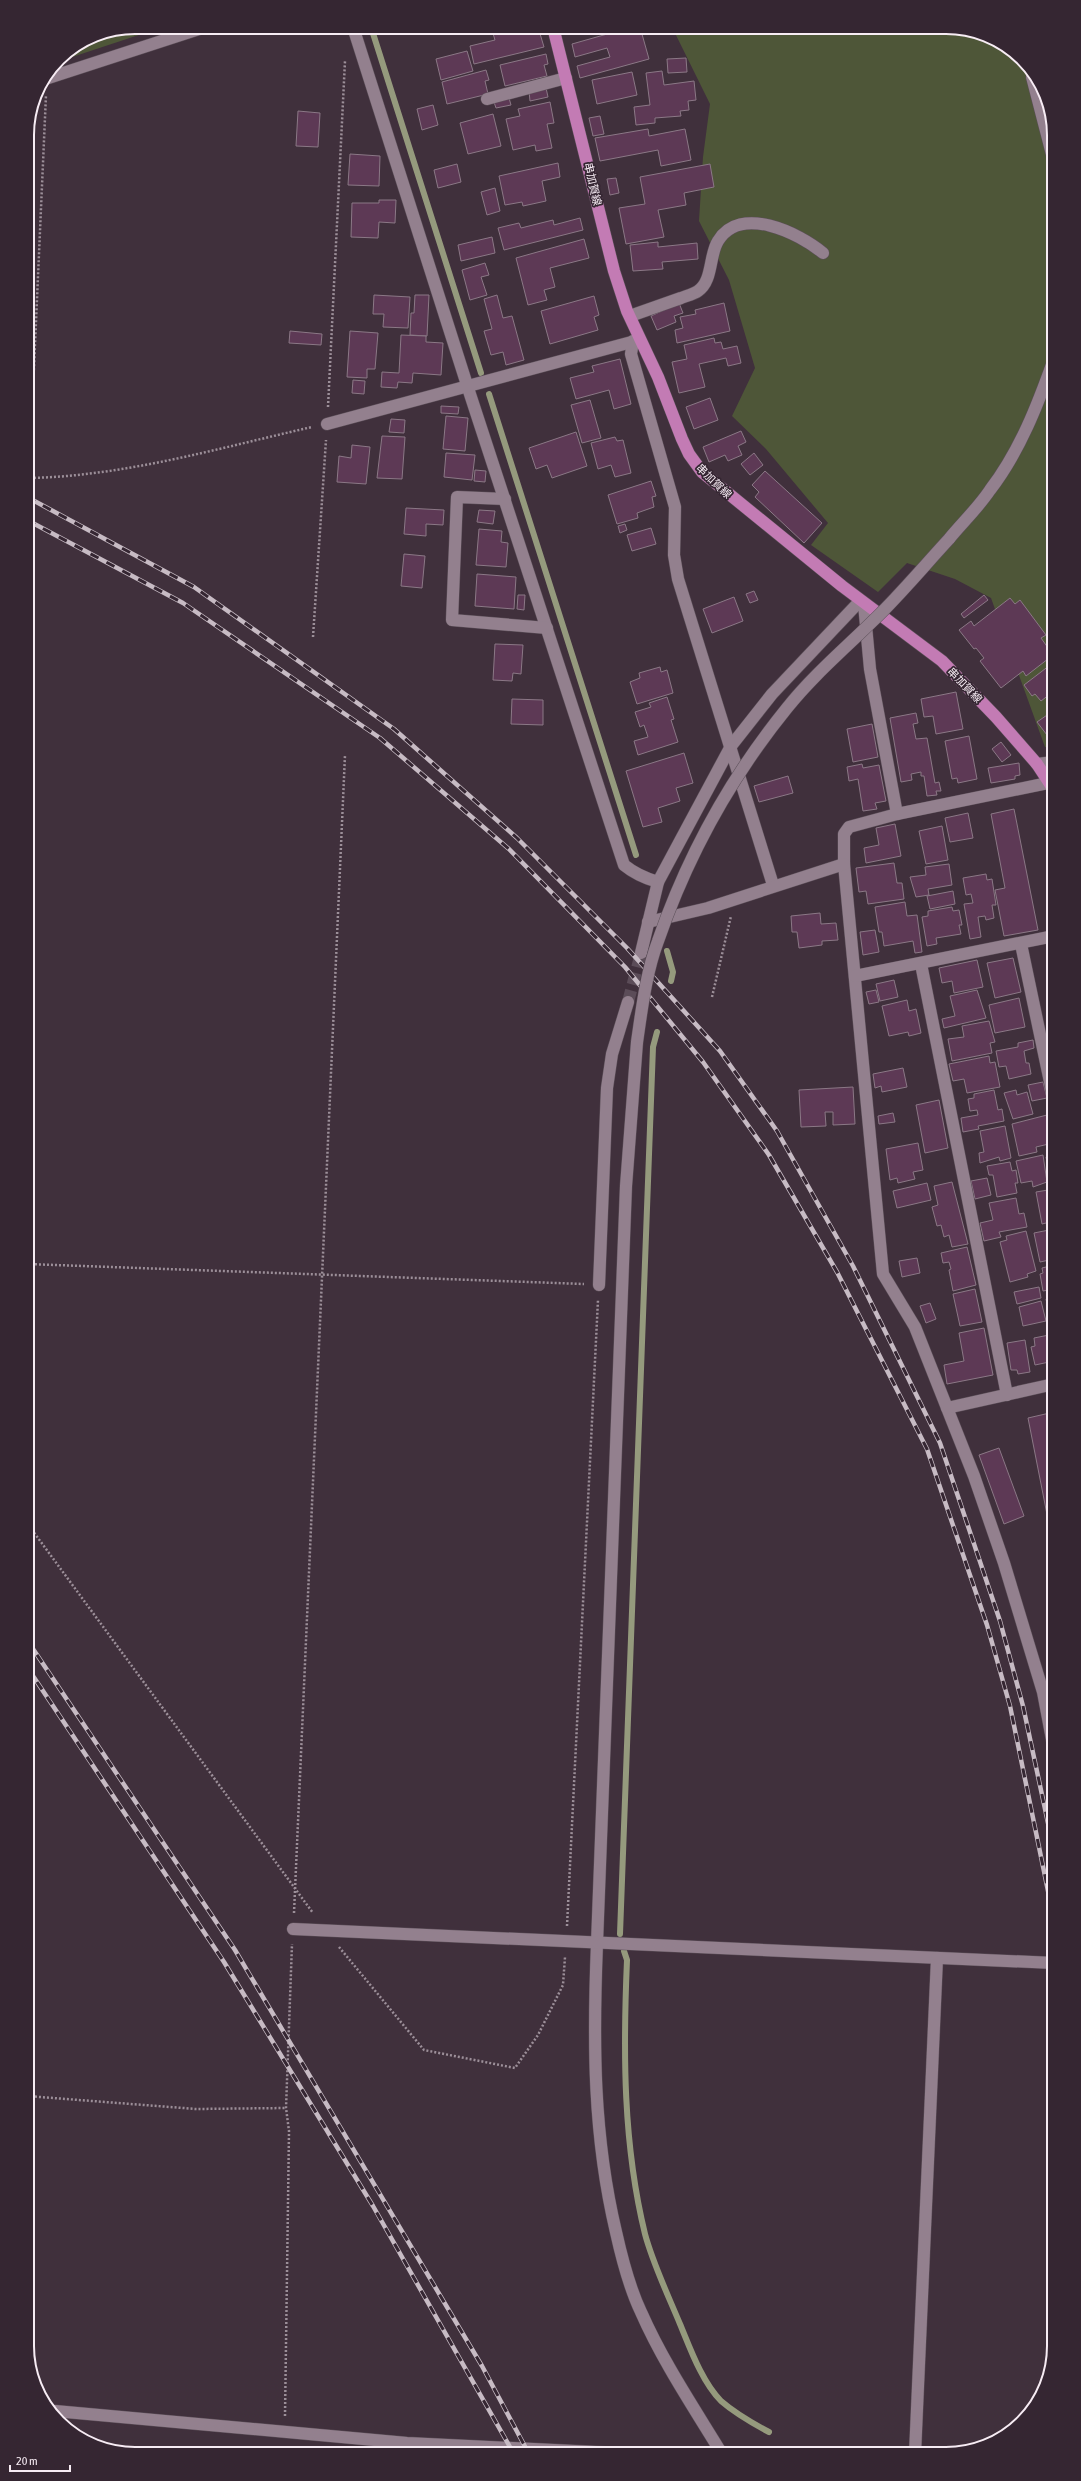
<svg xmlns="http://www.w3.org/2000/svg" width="1081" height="2481" font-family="'Asap Condensed','Noto Sans JP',sans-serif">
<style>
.green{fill:#4e5638}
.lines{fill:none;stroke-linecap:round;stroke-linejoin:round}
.stream{stroke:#959a7d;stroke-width:6}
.building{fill:#5d3955;stroke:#8b7886}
.minor-tunnel{stroke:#5b4c58;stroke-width:12;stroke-dasharray:12 6;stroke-linecap:butt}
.minor-casing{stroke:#5c4f59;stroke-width:13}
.major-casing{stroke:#5c4f59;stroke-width:13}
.path{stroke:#9c8f99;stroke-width:2.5;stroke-dasharray:2 2;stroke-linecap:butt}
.minor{stroke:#93808e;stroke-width:12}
.major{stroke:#c37bb4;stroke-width:12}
.rail-casing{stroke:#c7bbc4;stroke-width:4.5}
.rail{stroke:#352632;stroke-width:3;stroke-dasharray:9;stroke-linecap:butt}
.minor-bridge-casing{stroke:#5c4f59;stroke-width:13;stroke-linecap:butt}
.minor-bridge{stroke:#93808e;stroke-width:12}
.labels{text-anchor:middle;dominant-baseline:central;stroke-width:3.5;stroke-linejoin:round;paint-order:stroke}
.street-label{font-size:11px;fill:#f7ecf4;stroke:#352632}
.rim{fill:none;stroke:#f7ecf4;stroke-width:2}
</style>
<rect width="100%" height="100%" fill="#40303c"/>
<g class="green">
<path d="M 135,27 L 163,27 L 57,62 L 94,35 Z"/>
<path d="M 672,27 L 953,27 L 1012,50 L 1048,100 L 1054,135 L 1054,747 L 1045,747 L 991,598 L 955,579 L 907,563 L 878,592 L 811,545 L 828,523 L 766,449 L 732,416 L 755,368 L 729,280 L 699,221 L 703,157 L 710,104 Z"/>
</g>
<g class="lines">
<g class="stream">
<path d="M 371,27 L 481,373"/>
<path d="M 489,394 L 636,855"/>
<path d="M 667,951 L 673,972 L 671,981"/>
<path d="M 620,1934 L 653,1047 L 657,1032"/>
<path d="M 624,1951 L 627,1960 C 623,2052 623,2144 645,2234 C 653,2264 668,2295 680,2324 C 690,2348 702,2382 721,2401 C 736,2414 752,2423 769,2432"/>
</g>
</g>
<g class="building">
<path d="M 504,27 L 538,27 L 544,47 L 474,64 L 470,46 L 495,40 L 492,30 Z"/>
<path d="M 592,27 L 616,27 L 616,28 L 594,34 Z"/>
<path d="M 632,27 L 640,27 L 649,59 L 580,78 L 577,66 L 610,57 L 607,48 L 575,57 L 572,44 Z"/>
<path d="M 467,51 L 473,71 L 441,80 L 436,59 Z"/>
<path d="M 546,54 L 548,64 L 544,65 L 547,76 L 505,86 L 500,65 Z"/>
<path d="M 686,58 L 687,72 L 668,73 L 667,59 Z"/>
<path d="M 486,70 L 489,80 L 485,81 L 488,94 L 447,104 L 442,82 Z"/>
<path d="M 662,71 L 664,85 L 694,81 L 696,100 L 688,101 L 689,110 L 680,111 L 681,116 L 655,118 L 655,123 L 636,125 L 634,107 L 650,105 L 646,73 Z"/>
<path d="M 632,72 L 637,95 L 597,104 L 592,80 Z"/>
<path d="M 546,88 L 548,97 L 530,101 L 529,91 Z"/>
<path d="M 509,98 L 511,105 L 496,108 L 494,102 Z"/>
<path d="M 550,102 L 554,123 L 547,124 L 552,148 L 536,151 L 535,145 L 513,150 L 506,119 L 520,116 L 518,109 Z"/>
<path d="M 433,105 L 438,125 L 422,130 L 417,109 Z"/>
<path d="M 298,111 L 320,113 L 318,147 L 296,146 Z"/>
<path d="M 493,114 L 501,146 L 468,154 L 460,123 Z"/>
<path d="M 600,116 L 604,134 L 593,136 L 589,118 Z"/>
<path d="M 648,129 L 649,136 L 685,129 L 691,160 L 661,166 L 658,150 L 600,161 L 595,138 Z"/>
<path d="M 350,154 L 380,156 L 379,186 L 348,185 Z"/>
<path d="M 558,163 L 560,177 L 542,181 L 546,201 L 523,206 L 522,202 L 505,205 L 499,176 Z"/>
<path d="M 457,164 L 461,182 L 438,188 L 434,170 Z"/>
<path d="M 710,164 L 714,187 L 684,193 L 686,205 L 658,210 L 664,237 L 626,244 L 619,208 L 645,204 L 640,177 Z"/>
<path d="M 616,178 L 619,193 L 610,195 L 607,179 Z"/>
<path d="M 495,188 L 500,211 L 487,215 L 481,192 Z"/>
<path d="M 379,200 L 396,200 L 395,223 L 379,222 L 378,238 L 351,237 L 352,203 L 379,203 Z"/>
<path d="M 580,218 L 583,230 L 504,250 L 498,228 L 519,223 L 521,228 L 553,220 L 554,225 Z"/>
<path d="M 492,237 L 495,253 L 461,261 L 458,245 Z"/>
<path d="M 584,239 L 589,258 L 550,268 L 555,287 L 544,290 L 547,300 L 528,305 L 516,258 Z"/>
<path d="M 658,242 L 658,247 L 697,243 L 698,259 L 662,262 L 663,269 L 633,271 L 630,245 Z"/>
<path d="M 485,263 L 489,275 L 481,277 L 487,295 L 470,300 L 462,270 Z"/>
<path d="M 374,295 L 410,297 L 408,328 L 383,327 L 384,314 L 373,314 Z"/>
<path d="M 415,295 L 429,295 L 427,336 L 410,335 L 411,313 L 414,313 Z"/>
<path d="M 497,295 L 503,318 L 512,316 L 524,360 L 506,365 L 503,352 L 491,355 L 484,331 L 492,329 L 484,299 Z"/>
<path d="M 594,296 L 599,315 L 594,317 L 598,330 L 550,344 L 541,311 Z"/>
<path d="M 679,303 L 683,313 L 674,316 L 676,322 L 657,330 L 651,316 Z"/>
<path d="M 724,303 L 730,331 L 677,343 L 675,330 L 683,328 L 680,317 L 696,314 L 695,310 Z"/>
<path d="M 290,331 L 322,334 L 321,345 L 289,343 Z"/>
<path d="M 350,331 L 378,333 L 375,369 L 367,369 L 367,378 L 347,377 Z"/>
<path d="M 401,335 L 426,336 L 426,342 L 443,343 L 441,375 L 413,373 L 412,383 L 398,382 L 397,388 L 381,387 L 382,372 L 399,373 Z"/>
<path d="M 714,338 L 715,343 L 721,342 L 723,349 L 737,346 L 741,363 L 728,366 L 726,358 L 699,364 L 705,387 L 679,393 L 672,362 L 687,359 L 684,345 Z"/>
<path d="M 620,359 L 631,404 L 614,409 L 609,390 L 576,399 L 570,378 L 594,372 L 592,366 Z"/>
<path d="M 353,380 L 365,381 L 364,394 L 352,393 Z"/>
<path d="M 710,398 L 718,420 L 694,429 L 686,407 Z"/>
<path d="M 590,400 L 601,438 L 582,443 L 571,405 Z"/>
<path d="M 441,406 L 459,407 L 458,414 L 441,413 Z"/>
<path d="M 446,416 L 468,418 L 465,451 L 443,449 Z"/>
<path d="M 391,419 L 405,420 L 404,433 L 389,432 Z"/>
<path d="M 741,431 L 746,442 L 738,446 L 742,455 L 728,461 L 725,455 L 709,462 L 703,447 Z"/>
<path d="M 576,432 L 587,466 L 552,478 L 547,465 L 536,469 L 529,448 Z"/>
<path d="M 382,436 L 405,437 L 402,479 L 377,478 Z"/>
<path d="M 615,437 L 617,441 L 623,440 L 631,473 L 615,477 L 611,465 L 598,469 L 591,443 Z"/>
<path d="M 352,445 L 370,447 L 366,484 L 337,482 L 339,456 L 351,458 Z"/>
<path d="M 446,453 L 475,455 L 472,480 L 444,477 Z"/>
<path d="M 754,453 L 763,465 L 750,475 L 741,464 Z"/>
<path d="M 475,470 L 486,471 L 485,482 L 474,481 Z"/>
<path d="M 765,471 L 822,523 L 804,543 L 755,497 L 759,492 L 752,485 Z"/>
<path d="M 651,481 L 656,496 L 652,497 L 654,507 L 637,513 L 638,518 L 617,524 L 608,495 Z"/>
<path d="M 406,508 L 444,510 L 443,525 L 426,524 L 426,536 L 404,534 Z"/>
<path d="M 479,510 L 495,511 L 493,524 L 477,522 Z"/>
<path d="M 625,524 L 627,530 L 620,533 L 618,526 Z"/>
<path d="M 651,528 L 656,544 L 632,551 L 627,535 Z"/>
<path d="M 479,529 L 502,531 L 501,542 L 508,543 L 506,567 L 476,565 Z"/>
<path d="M 404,554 L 425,556 L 422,588 L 401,586 Z"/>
<path d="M 477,574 L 516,577 L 514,609 L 475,606 Z"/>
<path d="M 754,591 L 758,600 L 750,603 L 746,594 Z"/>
<path d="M 518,595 L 525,595 L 524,610 L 517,609 Z"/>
<path d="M 984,595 L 988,600 L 964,618 L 961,614 Z"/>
<path d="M 734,597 L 743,621 L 712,633 L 703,609 Z"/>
<path d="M 1010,598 L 1015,604 L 1020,600 L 1046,635 L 1041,638 L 1053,655 L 1026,676 L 1023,671 L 1001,688 L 980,661 L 984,658 L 976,648 L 974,649 L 959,630 L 971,621 L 974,626 Z"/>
<path d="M 495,644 L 523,645 L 521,674 L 513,673 L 512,681 L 493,680 Z"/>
<path d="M 1054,662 L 1054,691 L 1041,701 L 1035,694 L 1032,696 L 1024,685 Z"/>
<path d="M 660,667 L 661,672 L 667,670 L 673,693 L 637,704 L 630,682 L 640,678 L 639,673 Z"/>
<path d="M 956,692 L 963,729 L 936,734 L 933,716 L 924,717 L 921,699 Z"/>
<path d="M 667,697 L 674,719 L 671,720 L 678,742 L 638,755 L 634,741 L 648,737 L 644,725 L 640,727 L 635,712 L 651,707 L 649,703 Z"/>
<path d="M 512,699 L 543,700 L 543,725 L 511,724 Z"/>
<path d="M 916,713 L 918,723 L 913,724 L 916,739 L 927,738 L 935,783 L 939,782 L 941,791 L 936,791 L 937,795 L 927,796 L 924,776 L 921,776 L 921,772 L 911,774 L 912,780 L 901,782 L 890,718 Z"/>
<path d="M 1050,713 L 1054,718 L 1054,730 L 1047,735 L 1037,722 Z"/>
<path d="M 872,724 L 878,757 L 853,762 L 847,729 Z"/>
<path d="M 969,736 L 977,779 L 958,783 L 957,778 L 952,779 L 945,741 Z"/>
<path d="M 1001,742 L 1011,755 L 1002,762 L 992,749 Z"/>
<path d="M 684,753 L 693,783 L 676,788 L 680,801 L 658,808 L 662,822 L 643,827 L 626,771 Z"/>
<path d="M 1019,763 L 1020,775 L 1015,776 L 1015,779 L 991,783 L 988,768 Z"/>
<path d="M 862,764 L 863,768 L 879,765 L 886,801 L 875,803 L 877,809 L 863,811 L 858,779 L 849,781 L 847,767 Z"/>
<path d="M 788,776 L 793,793 L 759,802 L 754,786 Z"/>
<path d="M 1014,809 L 1038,930 L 1004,936 L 995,890 L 1005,888 L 991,814 Z"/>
<path d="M 968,813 L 973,838 L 950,842 L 945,818 Z"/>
<path d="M 895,824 L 901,856 L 866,863 L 864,848 L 879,845 L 876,828 Z"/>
<path d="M 942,826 L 948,860 L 926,864 L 919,831 Z"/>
<path d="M 894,863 L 897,883 L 902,883 L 904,899 L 868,904 L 866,891 L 859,892 L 856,868 Z"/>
<path d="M 949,864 L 952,885 L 928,889 L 929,895 L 916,897 L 910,877 L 926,875 L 925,867 Z"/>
<path d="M 986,874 L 987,880 L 992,879 L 996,905 L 992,905 L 994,918 L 986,920 L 985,916 L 978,917 L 981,937 L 970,939 L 964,904 L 973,903 L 971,894 L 966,895 L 963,878 Z"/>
<path d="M 953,891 L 955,904 L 930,909 L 927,896 Z"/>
<path d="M 905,902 L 907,916 L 917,915 L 922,952 L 915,953 L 913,941 L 884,946 L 882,932 L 879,932 L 875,907 Z"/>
<path d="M 952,907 L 953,911 L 959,910 L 962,925 L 959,925 L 961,934 L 936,938 L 937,944 L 927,946 L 922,917 L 928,916 L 928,911 Z"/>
<path d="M 820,913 L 821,924 L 836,923 L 838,940 L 822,941 L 822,945 L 799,948 L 797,932 L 792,932 L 791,916 Z"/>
<path d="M 875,930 L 879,952 L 863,955 L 860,932 Z"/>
<path d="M 1013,958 L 1021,992 L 995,998 L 987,963 Z"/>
<path d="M 977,960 L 983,987 L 954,993 L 952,981 L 942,983 L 939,968 Z"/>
<path d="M 894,980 L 898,997 L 880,1001 L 876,984 Z"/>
<path d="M 876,990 L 879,1002 L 869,1004 L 866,992 Z"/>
<path d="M 977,990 L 986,1018 L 944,1028 L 942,1019 L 955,1016 L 950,996 Z"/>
<path d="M 1019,998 L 1025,1027 L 995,1033 L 989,1005 Z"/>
<path d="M 907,1000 L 909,1011 L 916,1009 L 921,1033 L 909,1036 L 908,1032 L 889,1036 L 882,1006 Z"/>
<path d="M 989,1021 L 995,1042 L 990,1043 L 992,1053 L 952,1061 L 948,1039 L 964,1037 L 962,1026 Z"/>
<path d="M 1033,1040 L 1034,1048 L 1024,1051 L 1026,1063 L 1029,1063 L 1031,1074 L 1009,1079 L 1006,1066 L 999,1067 L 996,1051 L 1018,1047 L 1018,1043 Z"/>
<path d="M 989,1056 L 990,1063 L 995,1062 L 1000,1087 L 967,1093 L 964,1079 L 953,1081 L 949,1064 Z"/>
<path d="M 903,1068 L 907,1087 L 882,1092 L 881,1086 L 875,1088 L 873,1074 Z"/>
<path d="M 1043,1082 L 1047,1098 L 1032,1101 L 1028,1085 Z"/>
<path d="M 853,1087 L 855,1124 L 833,1125 L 833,1112 L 825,1112 L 826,1126 L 801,1127 L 799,1090 Z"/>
<path d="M 994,1090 L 998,1110 L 1002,1109 L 1004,1121 L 978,1126 L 979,1129 L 963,1132 L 961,1118 L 978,1115 L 977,1110 L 970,1111 L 968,1099 L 974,1098 L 974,1094 Z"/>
<path d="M 1016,1090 L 1017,1095 L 1027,1092 L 1033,1114 L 1013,1119 L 1004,1093 Z"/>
<path d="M 939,1100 L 948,1148 L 925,1153 L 916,1105 Z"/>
<path d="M 893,1113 L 895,1122 L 879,1124 L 878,1116 Z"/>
<path d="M 1047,1115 L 1053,1143 L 1036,1147 L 1037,1152 L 1019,1156 L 1012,1124 Z"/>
<path d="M 1005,1126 L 1011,1158 L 1000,1161 L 999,1157 L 980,1163 L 979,1153 L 984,1152 L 980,1131 Z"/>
<path d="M 918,1143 L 923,1170 L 913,1172 L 915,1179 L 898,1183 L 897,1178 L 890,1180 L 886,1149 Z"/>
<path d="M 1043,1155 L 1047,1182 L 1033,1187 L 1032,1181 L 1021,1183 L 1016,1161 Z"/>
<path d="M 1054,1155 L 1054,1174 L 1050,1175 L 1046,1157 Z"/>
<path d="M 1010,1162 L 1012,1171 L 1016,1170 L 1018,1183 L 1015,1183 L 1017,1193 L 997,1197 L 993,1175 L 989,1175 L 987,1166 Z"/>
<path d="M 987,1178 L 991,1195 L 975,1199 L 971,1181 Z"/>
<path d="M 952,1182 L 968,1244 L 952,1247 L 949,1235 L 944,1237 L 941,1225 L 937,1226 L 932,1207 L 938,1205 L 934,1186 Z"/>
<path d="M 927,1183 L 931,1200 L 897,1208 L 893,1191 Z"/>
<path d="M 1054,1189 L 1054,1221 L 1042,1224 L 1036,1192 Z"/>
<path d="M 1016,1198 L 1019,1214 L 1024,1213 L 1027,1227 L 999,1232 L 1001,1237 L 984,1241 L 980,1223 L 993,1220 L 989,1203 Z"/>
<path d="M 1054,1229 L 1054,1259 L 1040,1262 L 1034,1233 Z"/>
<path d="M 1026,1231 L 1036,1271 L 1027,1274 L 1028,1277 L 1010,1282 L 1000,1242 L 1007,1240 L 1006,1236 Z"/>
<path d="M 967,1247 L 976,1285 L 953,1291 L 949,1270 L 951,1269 L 949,1262 L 943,1263 L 941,1253 Z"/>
<path d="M 917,1258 L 920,1273 L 902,1277 L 899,1261 Z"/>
<path d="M 1050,1266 L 1050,1270 L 1054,1269 L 1054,1289 L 1043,1291 L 1040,1274 L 1043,1273 L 1042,1268 Z"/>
<path d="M 1039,1287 L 1041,1298 L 1017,1304 L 1014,1292 Z"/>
<path d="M 975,1289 L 982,1322 L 960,1326 L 953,1294 Z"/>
<path d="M 1054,1298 L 1054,1316 L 1050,1317 L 1046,1299 Z"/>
<path d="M 1041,1301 L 1046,1321 L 1023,1326 L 1019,1307 Z"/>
<path d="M 930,1303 L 936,1319 L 926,1323 L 920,1306 Z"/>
<path d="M 984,1328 L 993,1375 L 947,1384 L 944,1365 L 964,1361 L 959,1333 Z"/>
<path d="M 1054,1334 L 1054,1361 L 1035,1365 L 1031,1347 L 1035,1346 L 1034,1338 Z"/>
<path d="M 1025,1340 L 1030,1372 L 1018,1374 L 1017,1370 L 1011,1370 L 1007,1343 Z"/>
<path d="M 1054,1412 L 1054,1550 L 1028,1418 Z"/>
<path d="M 999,1448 L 1024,1516 L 1004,1524 L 979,1455 Z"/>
</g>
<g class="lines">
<path class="minor-tunnel" d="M 628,1002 L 641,953"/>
<g class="minor-casing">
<g id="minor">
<path d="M 353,27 L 468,388 L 624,865 C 635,874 644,878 658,882 L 731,746 L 772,694 L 860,601"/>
<path d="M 1032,77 L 1054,162"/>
<path d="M 45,79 L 205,27"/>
<path d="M 487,99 L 566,78"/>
<path d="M 630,316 C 647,310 664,304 681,298 C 686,296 694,294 698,291 C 713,281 709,255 718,241 C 740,204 799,233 823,253"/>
<path d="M 633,341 L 631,354 L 675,507 L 674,555 L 678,579 L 773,885"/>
<path d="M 327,424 L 639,340"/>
<path d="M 505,499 L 457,497 L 452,620 L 547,628"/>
<path d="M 949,539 C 962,523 978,508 990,490 C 1020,451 1038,404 1054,359"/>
<path d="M 864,604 L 870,669 L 897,814"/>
<path d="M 1037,764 L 1054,762"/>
<path d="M 1048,783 L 897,814 L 849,827 L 844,834 L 844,864 L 883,1274 L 915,1327 L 974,1476 L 1004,1563 L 1043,1692 L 1054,1750"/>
<path d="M 648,922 L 708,908 L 844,864"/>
<path d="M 1021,944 L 1054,1101"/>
<path d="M 641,953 L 658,882"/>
<path d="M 921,964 L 1007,1395"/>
<path d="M 855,976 L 1054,936"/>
<path d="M 637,1042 L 626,1186 L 597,1943 C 593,2042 593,2135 616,2232 C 622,2259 629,2287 641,2312 C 663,2362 694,2408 722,2454"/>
<path d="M 599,1285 L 607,1088 L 612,1054 L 628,1002"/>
<path d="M 947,1408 L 1054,1384"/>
<path d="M 293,1929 L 1054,1963"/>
<path d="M 55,2411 L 407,2443 L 637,2454"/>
<path d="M 915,2454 L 937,1958"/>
</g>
</g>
<g class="major-casing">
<path id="major" d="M 553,27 L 614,271 L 627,311 L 658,377 L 682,439 L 689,454 L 702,472 L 842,586 L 942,661 L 996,717 L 1037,764 L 1054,790"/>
</g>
<g class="path">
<path d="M 328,407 L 345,61"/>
<path d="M 30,478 C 125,476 219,448 312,427"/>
<path d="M 27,526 L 46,95"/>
<path d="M 313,637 L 326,440"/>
<path d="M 712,997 L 731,916"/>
<path d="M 27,1264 L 584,1284"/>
<path d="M 27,1523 L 313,1913"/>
<path d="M 294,1913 L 345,755"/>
<path d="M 567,1926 L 598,1300"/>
<path d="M 339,1947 L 424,2050 L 515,2068 L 538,2035 L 563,1985 L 565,1957"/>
<path d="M 27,2096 L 196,2109 L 286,2108"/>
<path d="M 285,2416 L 289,2131 L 286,2108 L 292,1944"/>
</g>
<use href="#minor" class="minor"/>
<use href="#major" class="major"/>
<g class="rail-casing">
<g id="rail">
<path d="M 27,497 L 194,587 L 394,729 L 517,838 L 627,948 L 720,1051 L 777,1131 L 853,1266 L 940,1443 L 1000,1621 L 1023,1706 L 1054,1851"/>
<path d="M 27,520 L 183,603 L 380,738 L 509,849 L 625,967 L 703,1062 L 769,1155 L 837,1272 L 927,1449 L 987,1625 L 1010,1706 L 1054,1920"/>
<path d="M 27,1640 L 235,1950 L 482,2366 L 529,2454"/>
<path d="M 27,1667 L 224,1962 L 373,2206 L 514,2454"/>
</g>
</g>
<use href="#rail" class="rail"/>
<g class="minor-bridge-casing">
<path id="minor-bridge" d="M 637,1042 C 642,1008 646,973 658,941 C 687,857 731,777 787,708 C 815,673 849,645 881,613 C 904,590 926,564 949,539"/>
</g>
<use href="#minor-bridge" class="minor-bridge"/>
</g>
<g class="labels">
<g class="street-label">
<text transform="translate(593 184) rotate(77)">串加賀線</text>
<text transform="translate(714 481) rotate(44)">串加賀線</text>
<text transform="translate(965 685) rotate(46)">串加賀線</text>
</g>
</g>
<path d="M0 0H1081V2481H0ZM135 34H946A101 101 0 0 1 1047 135V2346A101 101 0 0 1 946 2447H135A101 101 0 0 1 34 2346V135A101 101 0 0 1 135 34Z" fill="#352632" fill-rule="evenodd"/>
<path class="rim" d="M135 34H946A101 101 0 0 1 1047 135V2346A101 101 0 0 1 946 2447H135A101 101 0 0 1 34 2346V135A101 101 0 0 1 135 34Z"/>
<path d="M10 2465v6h60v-6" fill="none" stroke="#f7ecf4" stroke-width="2"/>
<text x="16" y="2465" font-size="12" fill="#f7ecf4" stroke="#352632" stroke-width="3" paint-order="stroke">20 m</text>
</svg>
